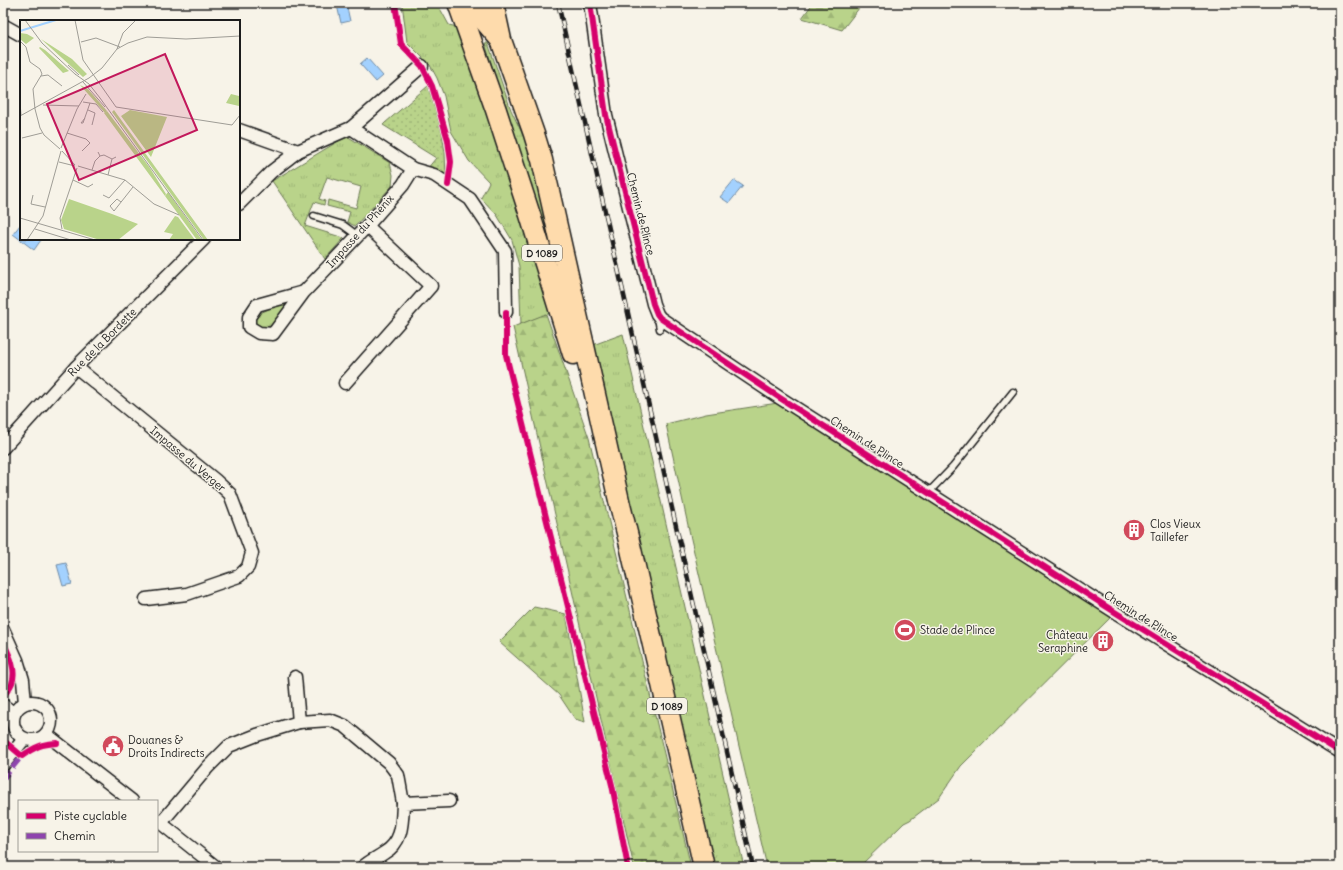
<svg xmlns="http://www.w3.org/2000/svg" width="1343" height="870" font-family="Delius,sans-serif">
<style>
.grass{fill:url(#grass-tufts);stroke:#6a7853}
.forest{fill:url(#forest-firs);stroke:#6a7853}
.garden{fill:url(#garden-dots);stroke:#6a7853}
.pitch{fill:#b9d38a;stroke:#6a7853}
.water{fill:#a3d1fe;stroke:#6d89a4}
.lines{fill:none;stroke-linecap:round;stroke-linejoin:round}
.service-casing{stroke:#1c1c1c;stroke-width:9}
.minor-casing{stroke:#1c1c1c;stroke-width:15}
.primary-casing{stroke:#1c1c1c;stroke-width:23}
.service{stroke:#f7f3e8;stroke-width:6}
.minor{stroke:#f7f3e8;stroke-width:12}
.primary{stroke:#fedbac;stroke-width:20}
.rail-casing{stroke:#1c1c1c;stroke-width:4.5}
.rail{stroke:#f7f3e8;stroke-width:3;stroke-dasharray:9;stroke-linecap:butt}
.quiet{stroke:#8e44ad;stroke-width:5;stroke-dasharray:10 5;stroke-linecap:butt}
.cycleway-casing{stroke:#f7f3e8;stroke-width:8}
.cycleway{stroke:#d6006c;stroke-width:6}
.labels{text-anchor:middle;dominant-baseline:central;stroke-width:3;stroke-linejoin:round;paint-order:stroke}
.shield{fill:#f7f3e8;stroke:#5e5c59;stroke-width:1}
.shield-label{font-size:10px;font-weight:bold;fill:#1c1c1c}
.street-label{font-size:11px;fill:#1c1c1c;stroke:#f7f3e8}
.poi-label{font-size:11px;fill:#1c1c1c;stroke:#f7f3e8;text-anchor:start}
.inset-river{fill:none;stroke:#a3d1fe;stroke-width:2}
.inset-road{fill:none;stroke:#9f9d96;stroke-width:1}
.view{fill:#c2185b;fill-opacity:0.15;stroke:#c2185b;stroke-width:2}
.inset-edge{fill:none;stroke:#1c1c1c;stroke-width:2}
</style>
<defs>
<pattern id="grass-tufts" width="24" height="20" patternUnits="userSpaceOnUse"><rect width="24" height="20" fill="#b9d38a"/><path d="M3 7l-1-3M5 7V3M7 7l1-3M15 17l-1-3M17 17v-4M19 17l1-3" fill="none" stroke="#9eb576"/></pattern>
<pattern id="forest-firs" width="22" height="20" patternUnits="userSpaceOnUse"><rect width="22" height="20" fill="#b9d38a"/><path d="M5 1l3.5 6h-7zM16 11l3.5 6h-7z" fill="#9eb576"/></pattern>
<pattern id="garden-dots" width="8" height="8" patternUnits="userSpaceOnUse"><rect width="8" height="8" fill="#b9d38a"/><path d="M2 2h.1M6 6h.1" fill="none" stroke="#9eb576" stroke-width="1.8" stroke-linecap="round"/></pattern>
</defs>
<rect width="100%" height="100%" fill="#f7f3e8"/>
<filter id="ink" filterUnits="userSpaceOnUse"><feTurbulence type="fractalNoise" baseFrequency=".025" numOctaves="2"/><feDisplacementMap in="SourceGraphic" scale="8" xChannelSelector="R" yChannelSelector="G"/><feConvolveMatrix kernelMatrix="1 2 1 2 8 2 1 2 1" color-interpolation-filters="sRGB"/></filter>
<g filter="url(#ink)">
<g class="grass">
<path d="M 402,3 L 437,3 L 449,25 L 461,28 L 553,312 L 521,324 L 519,266 L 512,240 L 497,215 L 481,198 L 489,182 L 469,161 L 451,131 L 444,96 L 437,78 L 430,65 L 407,42 Z"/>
<path d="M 485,43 L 488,43 L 511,110 L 532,154 L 567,312 Z"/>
<path d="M 347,136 L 390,163 L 393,175 L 392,186 L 355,226 L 347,222 L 350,212 L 327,206 L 328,200 L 356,208 L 361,187 L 327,177 L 319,199 L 325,201 L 324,205 L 314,202 L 305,226 L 344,238 L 325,259 L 272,181 Z"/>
<path d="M 282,303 L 286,306 L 286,309 L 269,327 L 263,330 L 255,324 L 255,318 L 258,314 Z"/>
<path d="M 623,334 L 744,867 L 712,867 L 593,345 Z"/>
</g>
<g class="forest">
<path d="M 813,3 L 863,3 L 842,30 L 802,18 Z"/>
<path d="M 546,314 L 589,438 L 691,867 L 634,867 L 513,327 Z"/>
<path d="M 534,607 L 566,614 L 585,722 L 575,719 L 559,695 L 499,642 Z"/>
</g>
<path class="garden" d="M 428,86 L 442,133 L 445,153 L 446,179 L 427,169 L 436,158 L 383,125 L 385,123 Z"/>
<path class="pitch" d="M 778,403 L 1112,616 L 961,766 L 939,798 L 910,820 L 904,823 L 859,867 L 767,867 L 691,539 L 666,424 L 706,414 Z"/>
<g class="water">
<path d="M 346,3 L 350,21 L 341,23 L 337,5 Z"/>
<path d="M 367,58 L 383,76 L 376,82 L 360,64 Z"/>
<path d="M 734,180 L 743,186 L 729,203 L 720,197 Z"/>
<path d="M 20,225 L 21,239 L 39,239 L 41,240 L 34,250 L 13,234 Z"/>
<path d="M 66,563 L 72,584 L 63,586 L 57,565 Z"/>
</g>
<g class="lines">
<g class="service-casing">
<g id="service">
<path d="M 314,216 L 343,225 L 358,236"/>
<path d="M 658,318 L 660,329"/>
<path d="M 928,493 L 953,467 L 1013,392"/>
</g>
</g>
<g class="minor-casing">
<g id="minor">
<path d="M 590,3 L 606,115 L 653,304 L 657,314 L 660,318 L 780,398 L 1118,614 L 1340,752"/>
<path d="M 3,25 L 21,35"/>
<path d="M 351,128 L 413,169 L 434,175 L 470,199 L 505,251 L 506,312"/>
<path d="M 239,130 L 298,151"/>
<path d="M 239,204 L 271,172 L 298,151 L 351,128 L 422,66"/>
<path d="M 304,292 L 257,305 L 249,317 L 249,327 L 259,333 L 273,334 L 304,292 L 367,226 L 403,185 L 413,169"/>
<path d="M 76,367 L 215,480 L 230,494 L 252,553 L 248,567 L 239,576 L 187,594 L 146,599"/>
<path d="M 345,383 L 431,286 L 367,226"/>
<path d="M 3,448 L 76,367 L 204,239"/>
<path d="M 3,629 L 17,660 L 23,680 L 25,703"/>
<path d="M 295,677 L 299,722 L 330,720 L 345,726 L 389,763 L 398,775 L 403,803"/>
<circle cx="32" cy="721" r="19"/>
<path d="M 3,705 L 14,714"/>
<path d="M 46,734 L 132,801"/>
<path d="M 3,765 L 24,739"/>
<path d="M 157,820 L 216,867"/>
<path d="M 161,823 L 208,767 L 229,746 L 257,735 L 299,722"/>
<path d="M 363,867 C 369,861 377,858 384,853 C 403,842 402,823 403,803 L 449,801"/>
</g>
</g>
<g class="primary-casing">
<g id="primary">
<path d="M 458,3 L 496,110 L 530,215 L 573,354"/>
<path d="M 475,3 L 481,17 L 500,39"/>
<path d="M 493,3 L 501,40 L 534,134 L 542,160 L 620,505 L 630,545 L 704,867"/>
</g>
</g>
<use href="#service" class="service"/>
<use href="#minor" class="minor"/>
<use href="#primary" class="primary"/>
<g class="rail-casing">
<path id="rail" d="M 558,3 L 753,867"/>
</g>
<use href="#rail" class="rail"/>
<path class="quiet" d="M 3,779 L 22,756 L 24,758"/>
<g class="cycleway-casing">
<g id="cycleway">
<path d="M 395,3 L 401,44 L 422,66 L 432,86 L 448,140 L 451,162 L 448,185"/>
<path d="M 590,3 L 606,115 L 653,304 L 657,314 L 660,318 L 780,398 L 1118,614 L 1340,752"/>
<path d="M 506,312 L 506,355 L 612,785 L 628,867"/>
<path d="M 3,642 C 9,654 17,669 12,683 C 10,688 6,692 3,697"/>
<path d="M 3,740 L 22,756 C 35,747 41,744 57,743"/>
</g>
</g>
<use href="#cycleway" class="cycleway"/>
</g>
</g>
<defs>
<g id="building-disc" transform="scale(1.15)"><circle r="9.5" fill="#d1495b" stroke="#f7f3e8"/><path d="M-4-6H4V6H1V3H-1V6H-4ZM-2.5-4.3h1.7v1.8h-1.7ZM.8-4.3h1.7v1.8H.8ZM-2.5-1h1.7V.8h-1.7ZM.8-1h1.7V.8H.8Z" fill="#fff"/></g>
<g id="stadium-disc" transform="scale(1.15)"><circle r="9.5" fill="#d1495b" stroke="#f7f3e8"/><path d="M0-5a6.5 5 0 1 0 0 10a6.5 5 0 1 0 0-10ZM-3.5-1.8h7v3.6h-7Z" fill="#fff"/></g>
<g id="civic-disc" transform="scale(1.15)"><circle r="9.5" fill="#d1495b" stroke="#f7f3e8"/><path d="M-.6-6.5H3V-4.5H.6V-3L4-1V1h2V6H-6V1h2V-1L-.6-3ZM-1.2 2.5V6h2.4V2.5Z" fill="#fff"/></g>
</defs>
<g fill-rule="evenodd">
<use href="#building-disc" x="1134" y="530"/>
<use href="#stadium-disc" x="905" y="630"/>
<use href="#building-disc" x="1103" y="641"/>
<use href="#civic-disc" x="113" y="746"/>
</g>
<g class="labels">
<g class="shield">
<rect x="522" y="245" width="40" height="16" rx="3"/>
<rect x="647" y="698" width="40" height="16" rx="3"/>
</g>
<g class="shield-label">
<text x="542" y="253">D 1089</text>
<text x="667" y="706">D 1089</text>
</g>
<g class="street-label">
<text transform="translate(641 214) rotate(76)">Chemin de Plince</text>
<text transform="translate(360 231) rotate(-48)">Impasse du Phénix</text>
<text transform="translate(102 342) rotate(-45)">Rue de la Bordette</text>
<text transform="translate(867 442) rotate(33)">Chemin de Plince</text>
<text transform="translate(188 459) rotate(40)">Impasse du Verger</text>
<text transform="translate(1141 616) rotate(32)">Chemin de Plince</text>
</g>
<g class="poi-label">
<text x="1150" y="524">Clos Vieux<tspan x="1150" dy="13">Taillefer</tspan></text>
<text x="920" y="630">Stade de Plince</text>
<text x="1088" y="635" text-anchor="end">Château<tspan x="1088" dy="13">Seraphine</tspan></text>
<text x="128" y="740">Douanes &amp;<tspan x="128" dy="13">Droits Indirects</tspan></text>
</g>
</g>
<g transform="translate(20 20)">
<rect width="220" height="220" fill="#f7f3e8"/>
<path d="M 60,65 L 68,69 L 87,91 L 85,93 ZM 94,90 L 188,220 L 184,220 L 92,92 ZM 148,172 L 182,220 L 177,220 L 145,176 Z" fill="#b9d38a"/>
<path d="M 0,13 L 7,14 L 14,18 L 6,24 L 0,19 ZM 21,19 L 52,39 L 67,54 L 63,57 ZM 20,27 L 25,30 L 49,51 L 43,53 L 19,28 ZM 211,74 L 219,76 L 219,86 L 206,83 ZM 87,91 L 130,148 L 146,174 L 145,176 L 84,93 Z" fill="#b9d38a"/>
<path d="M 155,196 L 158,197 L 175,220 L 149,220 L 153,214 L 144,212 Z" fill="#b9d38a"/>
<path d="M 110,90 L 147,97 L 131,137 L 101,96 ZM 49,179 L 92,194 L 118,204 L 98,220 L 80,220 L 44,209 L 41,200 Z" fill="#b9d38a"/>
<path class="inset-river" d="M 0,11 L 36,0"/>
<path class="inset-road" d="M 5,0 L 22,23 L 56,55M 55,0 L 63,40 L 96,87 L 212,105 L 220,95M 0,21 L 6,27 L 10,42 L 20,49 L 22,54 L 13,69 L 15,89 L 20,108 L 24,115 L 40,129M 61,22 L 76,18 L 100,27M 97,29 L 103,13 L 116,0M 48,45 L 59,55M 55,54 L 69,64 L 80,78 L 183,220M 21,56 L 28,55 L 42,66M 63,62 L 85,87M 0,82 L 1,95M 63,82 L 76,84 L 83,92M 23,85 L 59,86M 68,90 L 75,93 L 72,105M 0,96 L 69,58 L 82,48 L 97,29 L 108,23 L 127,17 L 166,19 L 220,16M 65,98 L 61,103 L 63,103 L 70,83M 47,113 L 66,119 L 70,123 L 62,131M 2,118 L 22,113M 41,128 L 57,89 L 66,74M 42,131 L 55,145M 78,132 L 80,136 L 84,135 L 92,139M 39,142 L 55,146M 58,146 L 105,160 L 134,184 L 159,195M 72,150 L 75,141 L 80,136M 88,155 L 92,139 L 96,137M 53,160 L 68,167 L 73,164M 13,175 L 11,184 L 25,187M 83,175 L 89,178 L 105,160M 101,182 L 97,179 L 90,186 L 94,191 L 113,167M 0,198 L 75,220M 15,209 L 51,220M 42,209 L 40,198 L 57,148M 7,220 L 23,196 L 41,131"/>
<path class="view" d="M 145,34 L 177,110 L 59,160 L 27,84 Z"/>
<rect width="220" height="220" class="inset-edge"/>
</g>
<rect width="1343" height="870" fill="none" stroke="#f7f3e8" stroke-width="16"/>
<rect x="8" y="8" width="1327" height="854" fill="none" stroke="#1c1c1c" stroke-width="1.5" filter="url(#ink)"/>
<rect x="18" y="800" width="140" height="52" fill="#f7f3e8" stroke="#9f9d96"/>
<rect x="26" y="813" width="20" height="6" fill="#d6006c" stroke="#9f9d96"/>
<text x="54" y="820" font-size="12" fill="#1c1c1c">Piste cyclable</text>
<rect x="26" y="833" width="20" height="6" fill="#8e44ad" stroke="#9f9d96"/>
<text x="54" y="840" font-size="12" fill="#1c1c1c">Chemin</text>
</svg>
